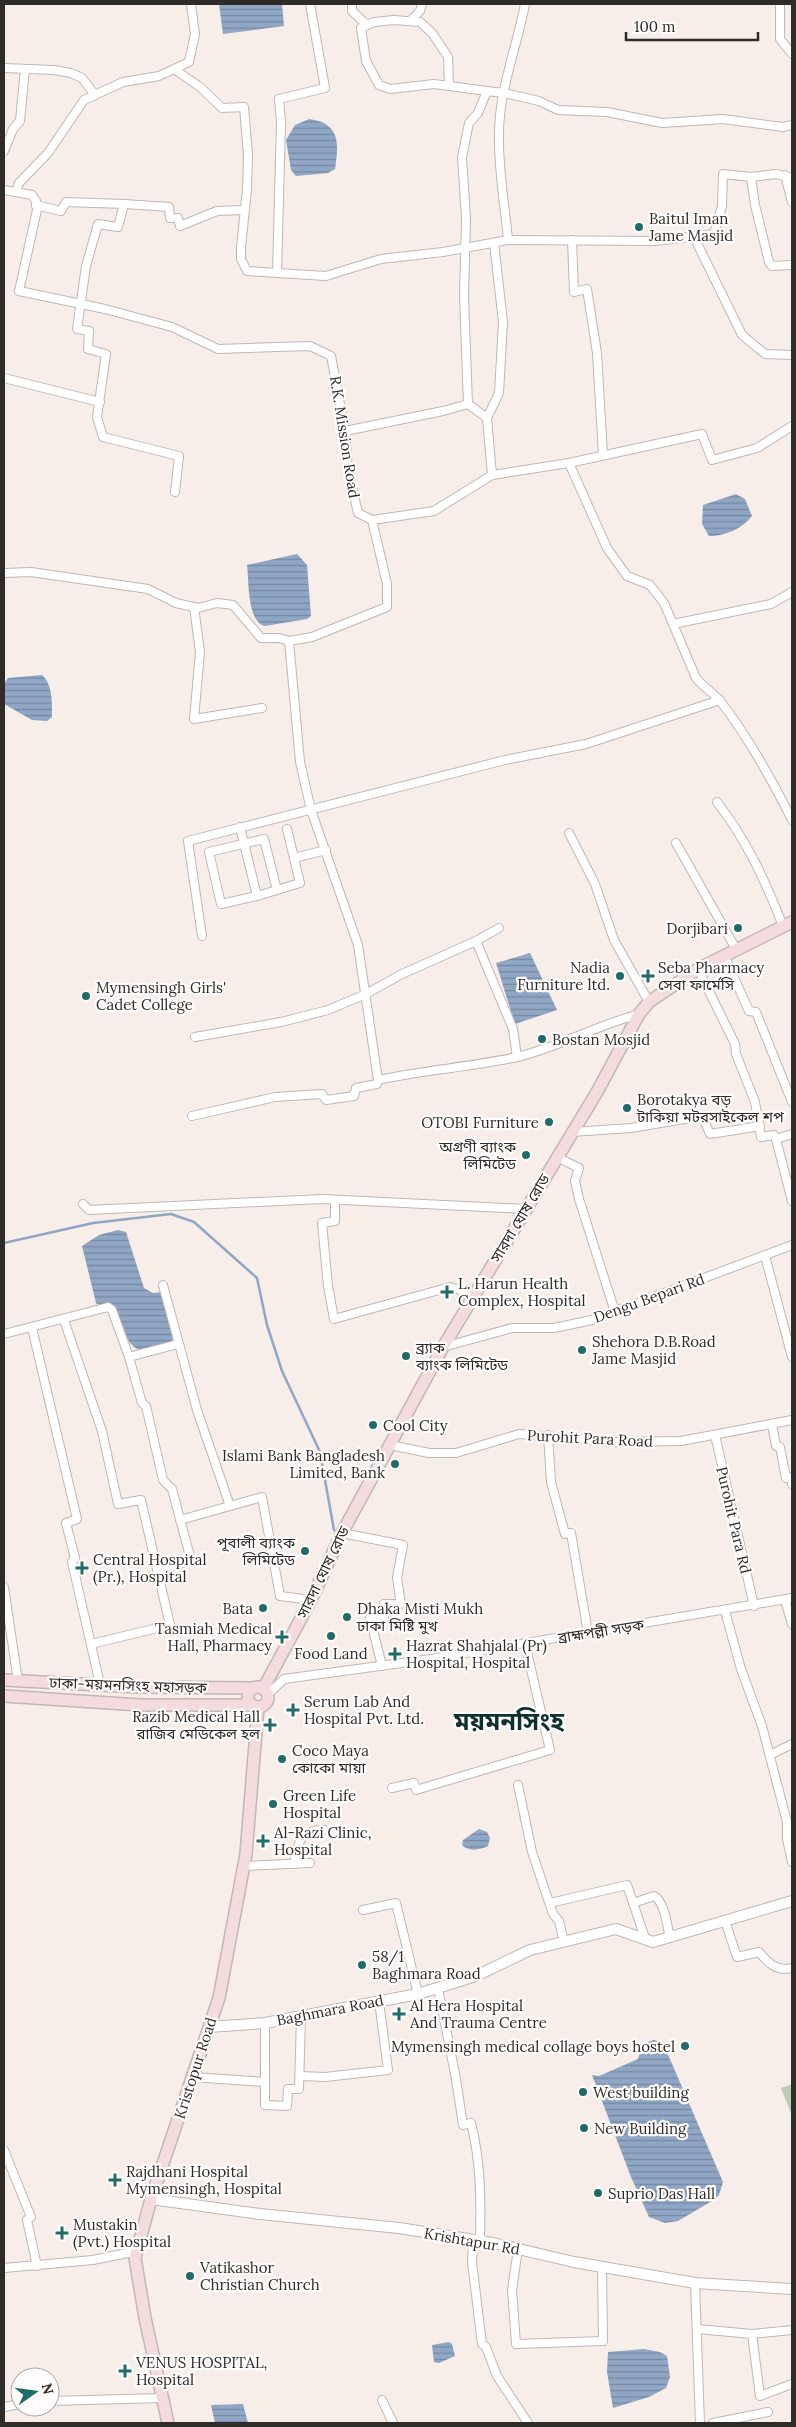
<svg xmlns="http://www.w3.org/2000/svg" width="796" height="2427" font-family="Lora,'Noto Sans Bengali',serif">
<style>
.grass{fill:#bccbb4}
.water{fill:url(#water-rules)}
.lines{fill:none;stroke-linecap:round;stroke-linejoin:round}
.stream{stroke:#8fa6c5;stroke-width:2.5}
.minor-casing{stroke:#c0b7b3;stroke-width:10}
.tertiary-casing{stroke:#c0b7b3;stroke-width:12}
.secondary-casing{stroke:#c0b7b3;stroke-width:14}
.minor{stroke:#fff;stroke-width:8}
.tertiary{stroke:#fff;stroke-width:10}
.secondary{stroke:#f4dcde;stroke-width:11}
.poi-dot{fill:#1f6b67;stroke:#fffdfc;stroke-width:2}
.labels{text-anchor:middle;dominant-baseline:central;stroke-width:4.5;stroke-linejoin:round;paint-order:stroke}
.poi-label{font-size:15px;fill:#2f2b29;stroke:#fffdfc;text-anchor:start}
.street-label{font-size:15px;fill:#2f2b29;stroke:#fffdfc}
.town-label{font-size:25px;font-weight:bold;fill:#0e312f;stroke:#fffdfc}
</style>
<defs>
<pattern id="water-rules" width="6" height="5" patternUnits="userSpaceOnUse" patternTransform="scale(1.25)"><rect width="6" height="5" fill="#8fa6c5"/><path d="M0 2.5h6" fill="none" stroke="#7587a0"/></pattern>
</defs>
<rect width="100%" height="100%" fill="#f7eee9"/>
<path class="grass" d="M 792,2084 L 792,2116 L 781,2088 Z"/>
<g class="water">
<path d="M 219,4 L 282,4 L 284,26 L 223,34 Z"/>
<path d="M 309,119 C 340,123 339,143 335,169 L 328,173 L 296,176 L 291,170 L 286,140 L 295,125 Z"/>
<path d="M 736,494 L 745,499 L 752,516 C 742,529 725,536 709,536 L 702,524 L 703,505 Z"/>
<path d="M 297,554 L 307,565 L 311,616 L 307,619 L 265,626 C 247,622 249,581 247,565 Z"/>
<path d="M 42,675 C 53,685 52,703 52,717 L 47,721 L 32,720 L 4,704 L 4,684 L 8,678 Z"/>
<path d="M 530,953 L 557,1010 L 515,1024 L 496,963 Z"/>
<path d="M 118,1230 L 126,1232 L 144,1288 L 153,1293 L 162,1292 L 173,1336 L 172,1341 L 143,1351 C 123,1347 122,1318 111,1305 L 98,1305 L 96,1303 L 82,1246 L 99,1235 Z"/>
<path d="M 479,1829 L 487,1832 L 490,1838 L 488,1846 C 480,1850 469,1852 462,1845 L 463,1840 Z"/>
<path d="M 654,2040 L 663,2043 L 723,2182 L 719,2195 L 712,2201 L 678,2221 L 665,2223 L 649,2217 L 631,2177 L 592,2075 L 599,2076 L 638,2059 L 642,2044 Z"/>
<path d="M 449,2342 L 452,2344 L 455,2356 L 439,2363 L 434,2362 L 432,2345 Z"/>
<path d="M 644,2349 L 660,2352 L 667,2356 L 670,2377 L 666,2388 L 649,2397 L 613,2408 L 607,2372 L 608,2352 Z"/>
<path d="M 243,2404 L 248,2423 L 215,2423 L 211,2405 Z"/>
</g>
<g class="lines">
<path class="stream" d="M 4,1243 L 93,1223 L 171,1214 L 194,1222 L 257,1278 L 267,1325 L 282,1371 L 320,1452 L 334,1530"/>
<g class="minor-casing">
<g id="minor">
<path d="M 352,4 L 352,11 L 367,25"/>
<path d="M 780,4 L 780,39 L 792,54"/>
<path d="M 411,20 L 420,11 L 422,4"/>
<path d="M 4,68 L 54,70 L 71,73 L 82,78 L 95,95"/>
<path d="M 174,69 L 200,87 L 222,108 L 244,107 L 248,155 L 247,190 L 241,247 L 241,259 L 247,271 L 326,276 L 381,259 L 443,252 L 508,240 L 655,241 L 714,234 L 722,206 L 723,174 L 751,177 L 776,174 L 792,178"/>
<path d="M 449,85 L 448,57 L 432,33 L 420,22 L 394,20 L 374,22 L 361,28 L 366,61 L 379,85 L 390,89 L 434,84 L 487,91"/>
<path d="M 4,151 L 13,129 L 20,121 L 25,69"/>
<path d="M 785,175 L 792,202"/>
<path d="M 751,177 L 755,205 L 769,262 L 772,266 L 792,265"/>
<path d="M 4,190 L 32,195 L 36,201 L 37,210 L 19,291 L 105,309 L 172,327 L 218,349 L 310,346 L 331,356 L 345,431 L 348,470 L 358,513 L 372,520 L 434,511 L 492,475 L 569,463 L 607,548 L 627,576 L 650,585 L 664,603 L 696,678 C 703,687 714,693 721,702 C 748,737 772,780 792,820"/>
<path d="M 16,192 L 19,183 L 48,153 L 84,100 L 123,82 L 159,76 L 189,62 L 195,34 L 191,4"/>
<path d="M 36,205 L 61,211 L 66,202 L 124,204"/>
<path d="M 694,237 L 742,335 L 765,354 L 792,355"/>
<path d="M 508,240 C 505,206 498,169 499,134 C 499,90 517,47 525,4"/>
<path d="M 572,240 L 574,292 L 587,289 L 597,353 L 603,455"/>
<path d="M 277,273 L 281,122 L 279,99 L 325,88 L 310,4"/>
<path d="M 4,378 L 100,402"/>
<path d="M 468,404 L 487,418 L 492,475"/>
<path d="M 487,418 L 499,393 L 503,322 L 494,243"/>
<path d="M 345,431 L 443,411 L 468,404 L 464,297 L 466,218 L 462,157 L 469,123 L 478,113 L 487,91 L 504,93 L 539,101 L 558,110 L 607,112 L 662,123 L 723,119 L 783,127 L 792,125"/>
<path d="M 569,463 L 702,434 L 712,460 L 757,448 L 792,426"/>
<path d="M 175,492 L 179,456 L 103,437 L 97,417 L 106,354 L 88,349 L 89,331 L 77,329 L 86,266 L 98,224 L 118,227 L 124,204 L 169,207 L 170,218 L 178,218 L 180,226 L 217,211 L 244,210"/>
<path d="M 372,520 L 387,584 L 387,607 L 312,637 L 289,641 L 300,762 L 311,810 L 358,945 L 378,1080 C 424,1070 472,1067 517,1057 C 559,1047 598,1025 639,1014"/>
<path d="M 4,573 L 31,572 L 148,589 L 176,603 L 198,608 L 217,603 L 233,605 L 261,638 L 279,638 L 289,641"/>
<path d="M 194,607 L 200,652 L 194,719 L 262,708"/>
<path d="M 673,624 L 771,604 L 792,592"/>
<path d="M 717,802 C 747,841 765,880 783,926"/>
<path d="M 240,827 L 257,896 L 300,883 L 287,829"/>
<path d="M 569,833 L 595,884 L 614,940 L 649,1002"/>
<path d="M 676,843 L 736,949"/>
<path d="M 294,858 L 326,850"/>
<path d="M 257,896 L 221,904 L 209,852 L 264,839 L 277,890"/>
<path d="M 499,928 L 476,941 L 513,1029 L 517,1057"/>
<path d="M 202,936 L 188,841 L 505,760 L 586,744 L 720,700"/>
<path d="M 724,955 L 749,1011 L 756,1012 L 792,1102"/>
<path d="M 698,969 L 735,1044 L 736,1054 L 755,1102 L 761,1137 L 774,1135 L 776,1139"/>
<path d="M 195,1037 L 281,1022 L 328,1010 L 366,994 L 402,974 L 476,941"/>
<path d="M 192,1116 L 275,1097 L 322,1094 L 326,1100 L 354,1096 L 356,1088 L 377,1084 L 378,1080"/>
<path d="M 572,1132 L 631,1128 L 702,1116 L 710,1134 L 760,1126"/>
<path d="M 792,1134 L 776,1139 L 792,1201"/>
<path d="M 557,1157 L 579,1168 L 575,1181 L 579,1199 L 615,1312"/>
<path d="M 335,1200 L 335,1221 L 322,1223 L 328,1286 L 334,1319 L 450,1287 L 474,1294"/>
<path d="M 83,1204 L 89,1210 L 322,1199 L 526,1209"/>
<path d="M 765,1256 L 792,1357"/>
<path d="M 163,1285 L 197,1410 L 230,1506"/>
<path d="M 64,1320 L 102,1431 L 118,1504 L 141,1500 L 170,1625 L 91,1644"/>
<path d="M 32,1328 L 77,1519 L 66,1523 L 75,1558 L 72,1562 L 100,1684"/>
<path d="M 4,1334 L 108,1307 L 112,1310 L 129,1357 L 142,1403 L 146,1406 L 163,1480 L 172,1489 L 191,1560 L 158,1571"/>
<path d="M 443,1347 L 512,1328 L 554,1328 L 592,1320 L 792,1245"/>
<path d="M 129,1357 L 178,1344"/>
<path d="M 772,1424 L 776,1446 L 780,1447 L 786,1478 L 791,1477 L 792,1484"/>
<path d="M 548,1435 L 551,1482 L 565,1534 L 571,1533 L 588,1633"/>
<path d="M 715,1435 L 754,1606"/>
<path d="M 390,1445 L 429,1453 L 456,1453 L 519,1434 L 614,1442 L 681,1441 L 792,1420"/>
<path d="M 180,1520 L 262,1497 L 280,1596 L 311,1600"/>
<path d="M 342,1533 L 403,1545 L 397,1578 L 401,1604 L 384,1604 L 384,1618 L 370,1618 L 382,1666"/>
<path d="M 4,1587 L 18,1681"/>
<path d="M 785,1600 L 792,1624"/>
<path d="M 725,1611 L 741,1669 L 762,1726 L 787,1822 L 787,1839 L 792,1862"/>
<path d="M 267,1695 L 284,1679 L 431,1659 L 792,1598"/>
<path d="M 770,1755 L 792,1744"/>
<path d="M 518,1785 L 532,1852 L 553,1914 L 559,1921 L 564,1942"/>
<path d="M 392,1788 L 414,1783 L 416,1790 L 550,1750 L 525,1644"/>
<path d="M 294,1864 C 299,1842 298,1830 324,1830"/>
<path d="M 244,1866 L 310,1863"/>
<path d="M 550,1903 L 627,1885 L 645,1938"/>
<path d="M 633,1903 L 654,1896 C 665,1902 667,1926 670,1938"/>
<path d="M 363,1910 L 396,1903 L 418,1994"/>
<path d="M 725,1921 L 737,1957 L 759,1952 C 768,1963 777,1972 792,1968"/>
<path d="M 438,1988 L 456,2079 L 463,2125 L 471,2123 C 481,2162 481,2201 480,2241"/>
<path d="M 300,2076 L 325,2077 L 388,2070 L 379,2001"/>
<path d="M 192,2077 L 265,2082 L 265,2023"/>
<path d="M 265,2082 L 265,2105 L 287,2106 L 288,2089 L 299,2089 L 301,2017"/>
<path d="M 4,2150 L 31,2217 L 27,2220 L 37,2266"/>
<path d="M 473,2240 L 472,2262 L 482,2344 L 486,2347 L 497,2376 L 528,2423"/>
<path d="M 518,2249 L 512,2290 L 516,2344 L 603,2341 L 602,2266"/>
<path d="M 4,2268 L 93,2260 L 137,2251"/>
<path d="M 695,2283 L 700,2423"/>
<path d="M 698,2329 L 752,2334 L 760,2396 L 792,2384"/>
<path d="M 752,2334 L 792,2330"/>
<path d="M 382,2400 L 393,2423"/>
<path d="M 50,2401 L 162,2398"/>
<path d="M 4,2407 L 20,2404"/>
<path d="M 713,2423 L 768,2412"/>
</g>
</g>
<g class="tertiary-casing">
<g id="tertiary">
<path d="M 209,2027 L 265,2023 L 418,1994 L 476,1976 L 530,1950 L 616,1929 L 653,1942 L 792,1901"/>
<path d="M 151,2199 L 260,2214 L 399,2228 L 493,2243 L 574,2262 L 695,2283 L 792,2289"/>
</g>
</g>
<g class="secondary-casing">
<g id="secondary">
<path d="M 4,1680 L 138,1687 L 253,1688"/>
<circle cx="258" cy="1697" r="10"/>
<path d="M 263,1689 L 311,1600 L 342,1533 L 443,1347 L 597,1092 L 639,1014 L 649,1002 L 698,969 L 792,922"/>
<path d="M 4,1696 L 140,1705 L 252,1705"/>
<path d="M 168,2423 L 145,2318 L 135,2258 L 151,2199 L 219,1998 L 246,1854 L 258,1707"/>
</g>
</g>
<use href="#minor" class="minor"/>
<use href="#tertiary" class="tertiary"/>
<use href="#secondary" class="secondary"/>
</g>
<g class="poi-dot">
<circle cx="639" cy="227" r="5"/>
<circle cx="738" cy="928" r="5"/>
<circle cx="620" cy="976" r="5"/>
<path d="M645.5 968.5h5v5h5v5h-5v5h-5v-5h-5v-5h5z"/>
<circle cx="86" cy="996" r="5"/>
<circle cx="542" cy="1039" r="5"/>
<circle cx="627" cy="1108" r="5"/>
<circle cx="549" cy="1122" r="5"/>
<circle cx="526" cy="1155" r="5"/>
<path d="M444.5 1284.5h5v5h5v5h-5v5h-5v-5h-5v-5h5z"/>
<circle cx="582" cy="1350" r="5"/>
<circle cx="406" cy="1356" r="5"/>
<circle cx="373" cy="1425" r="5"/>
<circle cx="395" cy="1464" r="5"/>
<circle cx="305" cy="1551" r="5"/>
<path d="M79.5 1560.5h5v5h5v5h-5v5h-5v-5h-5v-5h5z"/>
<circle cx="263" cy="1608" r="5"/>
<circle cx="347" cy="1617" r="5"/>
<circle cx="331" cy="1636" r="5"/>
<path d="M279.5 1629.5h5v5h5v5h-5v5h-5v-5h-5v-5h5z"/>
<path d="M392.5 1646.5h5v5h5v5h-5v5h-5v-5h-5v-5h5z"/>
<path d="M290.5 1702.5h5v5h5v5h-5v5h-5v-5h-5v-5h5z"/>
<path d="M267.5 1717.5h5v5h5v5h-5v5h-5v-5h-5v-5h5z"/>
<circle cx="282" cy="1759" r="5"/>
<circle cx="273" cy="1804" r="5"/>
<path d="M260.5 1833.5h5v5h5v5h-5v5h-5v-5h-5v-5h5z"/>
<circle cx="362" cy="1965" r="5"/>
<path d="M396.5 2006.5h5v5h5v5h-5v5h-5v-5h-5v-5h5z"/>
<circle cx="685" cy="2046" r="5"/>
<circle cx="583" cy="2092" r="5"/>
<circle cx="584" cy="2128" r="5"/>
<path d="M112.5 2172.5h5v5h5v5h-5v5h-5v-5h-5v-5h5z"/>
<circle cx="598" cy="2193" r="5"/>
<path d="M59.5 2225.5h5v5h5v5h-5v5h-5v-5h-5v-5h5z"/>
<circle cx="190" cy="2276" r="5"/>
<path d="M122.5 2363.5h5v5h5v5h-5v5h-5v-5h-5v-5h5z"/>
</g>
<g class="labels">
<g class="poi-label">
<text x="649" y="218">Baitul Iman<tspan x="649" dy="17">Jame Masjid</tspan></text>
<text x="728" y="928" text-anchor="end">Dorjibari</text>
<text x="610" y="967" text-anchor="end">Nadia<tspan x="610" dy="17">Furniture ltd.</tspan></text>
<text x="658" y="967">Seba Pharmacy<tspan x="658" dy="17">সেবা ফার্মেসি</tspan></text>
<text x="96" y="987">Mymensingh Girls'<tspan x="96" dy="17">Cadet College</tspan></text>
<text x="552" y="1039">Bostan Mosjid</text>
<text x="637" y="1099">Borotakya বড়<tspan x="637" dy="17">টাকিয়া মটরসাইকেল শপ</tspan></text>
<text x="539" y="1122" text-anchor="end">OTOBI Furniture</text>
<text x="516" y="1146" text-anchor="end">অগ্রণী ব্যাংক<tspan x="516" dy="17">লিমিটেড</tspan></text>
<text x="458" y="1283">L. Harun Health<tspan x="458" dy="17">Complex, Hospital</tspan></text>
<text x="592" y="1341">Shehora D.B.Road<tspan x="592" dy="17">Jame Masjid</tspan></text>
<text x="416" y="1347">ব্র্যাক<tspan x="416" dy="17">ব্যাংক লিমিটেড</tspan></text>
<text x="383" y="1425">Cool City</text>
<text x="385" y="1455" text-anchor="end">Islami Bank Bangladesh<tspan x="385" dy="17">Limited, Bank</tspan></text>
<text x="295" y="1542" text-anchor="end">পূবালী ব্যাংক<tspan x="295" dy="17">লিমিটেড</tspan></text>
<text x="93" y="1559">Central Hospital<tspan x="93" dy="17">(Pr.), Hospital</tspan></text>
<text x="253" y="1608" text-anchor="end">Bata</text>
<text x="357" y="1608">Dhaka Misti Mukh<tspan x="357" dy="17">ঢাকা মিষ্টি মুখ</tspan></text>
<text x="272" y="1628" text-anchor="end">Tasmiah Medical<tspan x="272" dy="17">Hall, Pharmacy</tspan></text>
<text x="406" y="1645">Hazrat Shahjalal (Pr)<tspan x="406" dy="17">Hospital, Hospital</tspan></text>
<text x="331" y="1653" text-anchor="middle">Food Land</text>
<text x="304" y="1701">Serum Lab And<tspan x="304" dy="17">Hospital Pvt. Ltd.</tspan></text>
<text x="260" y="1716" text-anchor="end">Razib Medical Hall<tspan x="260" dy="17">রাজিব মেডিকেল হল</tspan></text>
<text x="292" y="1750">Coco Maya<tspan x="292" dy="17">কোকো মায়া</tspan></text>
<text x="283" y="1795">Green Life<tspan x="283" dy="17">Hospital</tspan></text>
<text x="274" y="1832">Al-Razi Clinic,<tspan x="274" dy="17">Hospital</tspan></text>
<text x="372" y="1956">58/1<tspan x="372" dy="17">Baghmara Road</tspan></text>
<text x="410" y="2005">Al Hera Hospital<tspan x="410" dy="17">And Trauma Centre</tspan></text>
<text x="675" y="2046" text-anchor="end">Mymensingh medical collage boys hostel</text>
<text x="593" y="2092">West building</text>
<text x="594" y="2128">New Building</text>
<text x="126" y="2171">Rajdhani Hospital<tspan x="126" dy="17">Mymensingh, Hospital</tspan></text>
<text x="608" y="2193">Suprio Das Hall</text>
<text x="73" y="2224">Mustakin<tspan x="73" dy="17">(Pvt.) Hospital</tspan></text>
<text x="200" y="2267">Vatikashor<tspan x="200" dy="17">Christian Church</tspan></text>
<text x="136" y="2362">VENUS HOSPITAL,<tspan x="136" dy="17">Hospital</tspan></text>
</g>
<g class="street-label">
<text transform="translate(345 437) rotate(81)">R.K. Mission Road</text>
<text transform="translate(520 1218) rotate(-59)">সারদা ঘোষ রোড</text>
<text transform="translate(649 1298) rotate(-20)">Dengu Bepari Rd</text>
<text transform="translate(590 1438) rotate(3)">Purohit Para Road</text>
<text transform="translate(734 1520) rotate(77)">Purohit Para Rd</text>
<text transform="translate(323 1572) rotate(-64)">সারদা ঘোষ রোড</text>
<text transform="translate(601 1631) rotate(-9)">ব্রাহ্মপল্লী সড়ক</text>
<text transform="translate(128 1685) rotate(2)">ঢাকা-ময়মনসিংহ মহাসড়ক</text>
<text transform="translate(330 2010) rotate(-11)">Baghmara Road</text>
<text transform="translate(195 2068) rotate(-72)">Kristopur Road</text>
<text transform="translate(472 2241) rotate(10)">Krishtapur Rd</text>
</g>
<g class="town-label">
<text x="509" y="1721">ময়মনসিংহ</text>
</g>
</g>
<rect width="796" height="2427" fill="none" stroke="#2f2b29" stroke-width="10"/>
<g transform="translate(35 2392) rotate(76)"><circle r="24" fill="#fffdfc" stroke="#aca9a8"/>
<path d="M0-4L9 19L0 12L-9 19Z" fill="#1f6b67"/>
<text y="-8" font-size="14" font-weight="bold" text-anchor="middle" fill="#2f2b29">N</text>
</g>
<path d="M626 32v8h132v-8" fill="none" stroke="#2f2b29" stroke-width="2.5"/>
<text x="634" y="32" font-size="15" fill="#2f2b29" stroke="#fffdfc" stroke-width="4" paint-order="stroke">100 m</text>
</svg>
